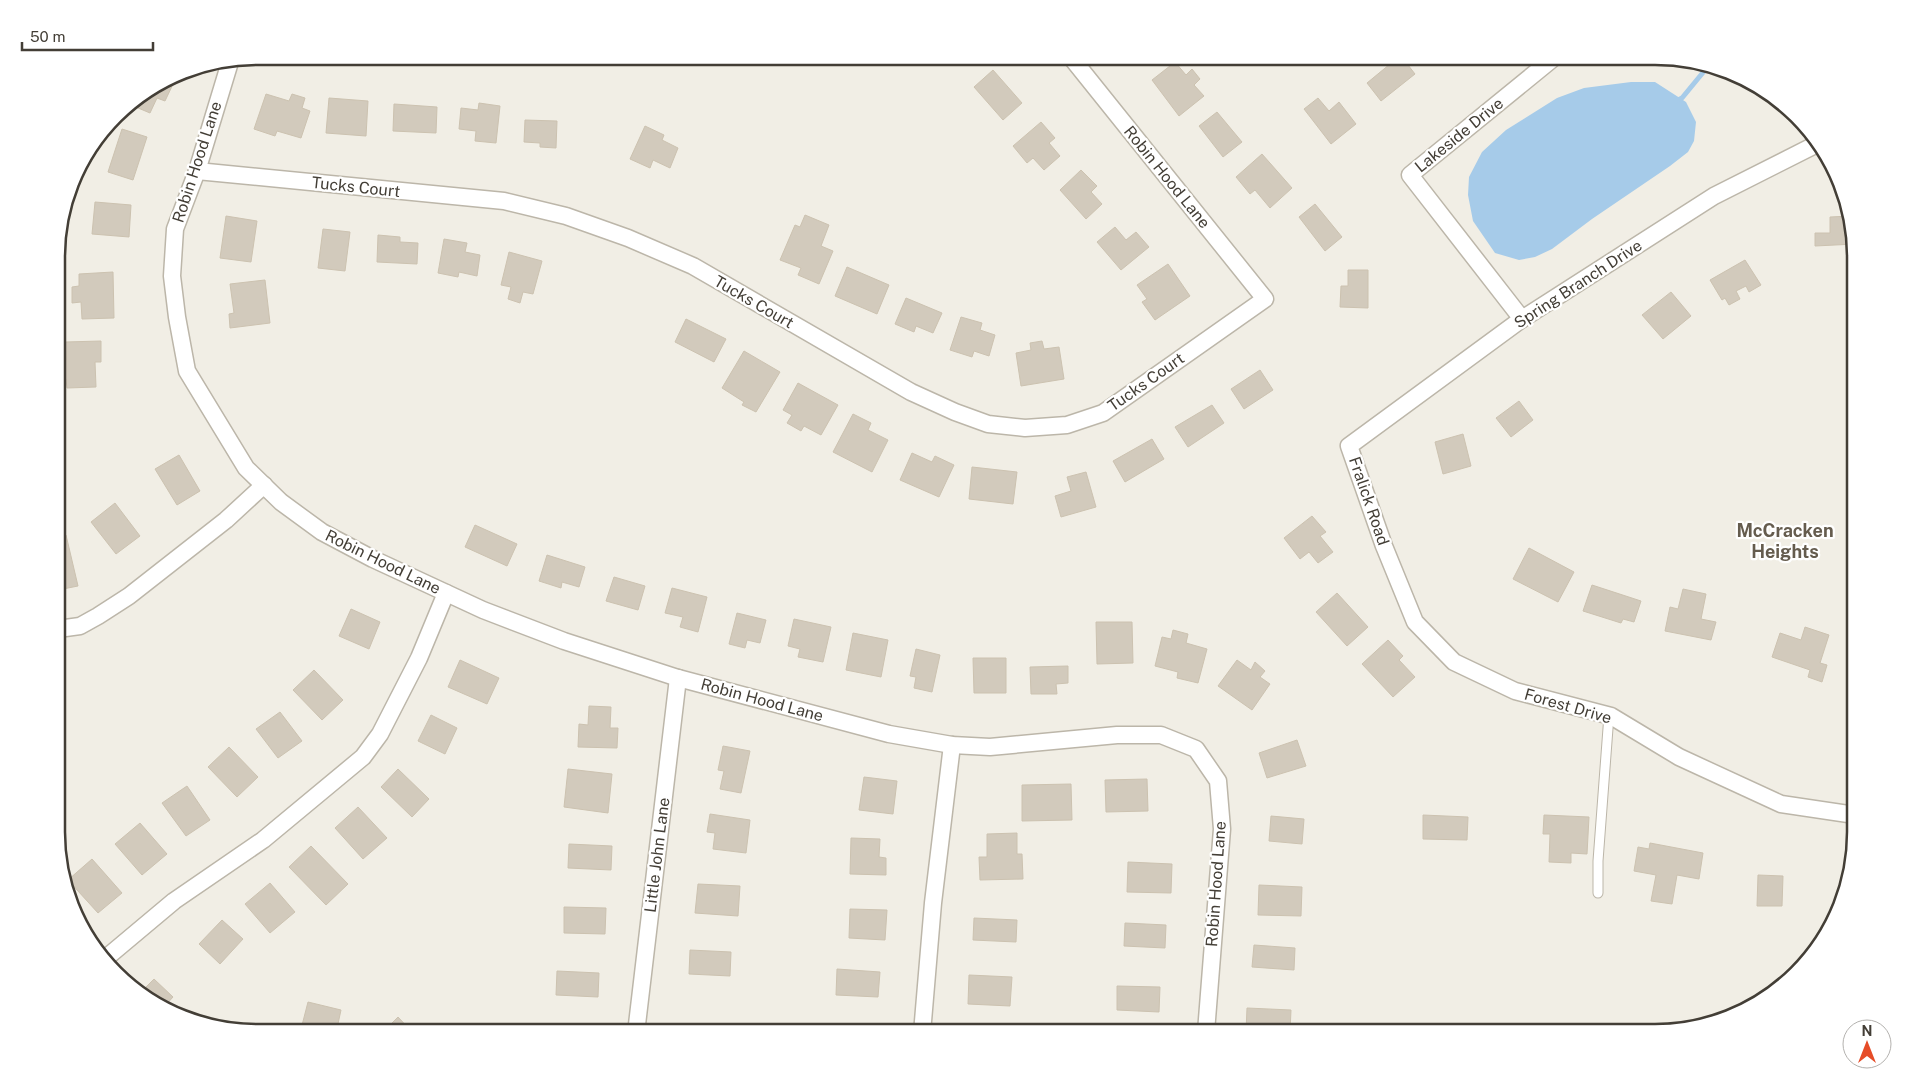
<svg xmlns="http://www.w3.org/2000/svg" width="1912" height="1089" font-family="'Public Sans',sans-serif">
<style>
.water{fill:#a6cbe9}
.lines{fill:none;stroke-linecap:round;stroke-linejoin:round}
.stream{stroke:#a6cbe9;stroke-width:5}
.building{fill:#d2cabc;stroke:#ccc2b0}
.service-casing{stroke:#bcb6a9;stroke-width:11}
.minor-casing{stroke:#bcb6a9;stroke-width:19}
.service{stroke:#fff;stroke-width:9}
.minor{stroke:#fff;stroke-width:16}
.labels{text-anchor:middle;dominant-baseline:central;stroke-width:4.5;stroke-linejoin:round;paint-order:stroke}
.street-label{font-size:16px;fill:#433e36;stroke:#fff}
.neighbourhood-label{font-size:18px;font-weight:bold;fill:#655c4e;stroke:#fff}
.rim{fill:none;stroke:#433e36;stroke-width:2.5}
</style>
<rect width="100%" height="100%" fill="#f1eee5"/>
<path class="water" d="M 1631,82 L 1655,82 L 1686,102 L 1696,122 L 1694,141 L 1688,152 L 1670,166 L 1592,219 L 1552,249 L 1535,257 L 1519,260 L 1495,253 L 1473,221 L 1468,195 L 1469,177 L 1482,152 L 1506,130 L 1557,98 L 1584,88 Z"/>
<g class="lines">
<path class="stream" d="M 1676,101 L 1682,98 L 1710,64"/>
</g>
<g class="building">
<path d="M 1127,56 L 1141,56 L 1131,63 Z"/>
<path d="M 1383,56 L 1401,56 L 1415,74 L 1381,101 L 1367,83 L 1390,64 Z"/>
<path d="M 1175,62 L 1186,75 L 1192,69 L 1200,79 L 1194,85 L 1204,96 L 1179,116 L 1152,80 Z"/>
<path d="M 993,70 L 1022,103 L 1003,120 L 974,87 Z"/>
<path d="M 168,79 L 174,82 L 165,101 L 157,98 L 150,113 L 131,105 L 132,101 Z"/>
<path d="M 266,94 L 289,101 L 292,94 L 305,98 L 302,108 L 310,111 L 301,138 L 277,131 L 275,136 L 254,129 Z"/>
<path d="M 329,98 L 368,101 L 366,136 L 326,133 Z"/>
<path d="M 1318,98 L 1329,111 L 1339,102 L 1356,124 L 1331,144 L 1304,109 Z"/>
<path d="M 479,103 L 500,106 L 496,143 L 475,141 L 476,131 L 459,129 L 461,108 L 478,110 Z"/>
<path d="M 394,104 L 437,107 L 436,133 L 393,131 Z"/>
<path d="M 1217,112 L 1242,142 L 1223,157 L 1199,126 Z"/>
<path d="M 525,120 L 557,121 L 556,148 L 540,147 L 540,143 L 524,142 Z"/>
<path d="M 1041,122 L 1055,138 L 1049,143 L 1060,156 L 1044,170 L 1033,158 L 1027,163 L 1013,146 Z"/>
<path d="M 645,126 L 664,135 L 662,140 L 678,148 L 670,168 L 653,160 L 650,168 L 630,159 Z"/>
<path d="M 122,129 L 147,137 L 133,180 L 108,172 Z"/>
<path d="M 1262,154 L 1292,188 L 1270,208 L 1255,190 L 1250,194 L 1236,177 Z"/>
<path d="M 1081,170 L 1097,186 L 1091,192 L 1102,204 L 1086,219 L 1060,190 Z"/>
<path d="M 95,202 L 131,205 L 129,237 L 92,234 Z"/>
<path d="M 1315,204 L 1342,237 L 1325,251 L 1299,217 Z"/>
<path d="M 805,215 L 829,225 L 821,246 L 833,251 L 819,284 L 798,275 L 801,268 L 780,260 L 795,225 L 800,227 Z"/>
<path d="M 226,216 L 257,221 L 251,262 L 220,258 Z"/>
<path d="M 1850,216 L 1855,244 L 1815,246 L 1815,233 L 1830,233 L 1830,217 Z"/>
<path d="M 1115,227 L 1126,240 L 1136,232 L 1149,247 L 1121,270 L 1097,242 Z"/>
<path d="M 323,229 L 350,232 L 345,271 L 318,268 Z"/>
<path d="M 378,235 L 400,237 L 400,242 L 418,243 L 417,264 L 377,262 Z"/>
<path d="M 444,239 L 467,243 L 465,252 L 480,255 L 477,276 L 459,272 L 458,277 L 438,273 Z"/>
<path d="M 509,252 L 542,261 L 533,294 L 523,292 L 520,303 L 508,299 L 511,287 L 501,285 Z"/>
<path d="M 1745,260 L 1761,285 L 1749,292 L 1746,286 L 1736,291 L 1740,299 L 1729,305 L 1725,298 L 1722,300 L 1710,280 Z"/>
<path d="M 1168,264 L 1190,296 L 1155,320 L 1142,302 L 1147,299 L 1137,285 Z"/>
<path d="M 847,267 L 889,285 L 877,314 L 835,296 Z"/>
<path d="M 1348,270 L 1368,270 L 1368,308 L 1340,307 L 1341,286 L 1348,286 Z"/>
<path d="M 113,272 L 114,318 L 82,319 L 81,302 L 72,303 L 72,287 L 79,286 L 79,274 Z"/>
<path d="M 265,280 L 270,323 L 230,328 L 229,314 L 234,313 L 230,284 Z"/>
<path d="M 1671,292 L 1691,316 L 1663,339 L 1642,315 Z"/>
<path d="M 906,298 L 942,313 L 933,333 L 916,326 L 914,332 L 895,324 Z"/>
<path d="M 961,317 L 982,323 L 980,330 L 995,335 L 989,356 L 974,351 L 972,357 L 950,350 Z"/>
<path d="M 686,319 L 726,339 L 714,362 L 675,342 Z"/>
<path d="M 101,341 L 101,362 L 95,362 L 96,387 L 67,388 L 66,379 L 58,379 L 58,361 L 66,360 L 65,342 Z"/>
<path d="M 1042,341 L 1044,349 L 1059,347 L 1064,379 L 1021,386 L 1016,353 L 1031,350 L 1030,343 Z"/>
<path d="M 744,351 L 780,372 L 756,412 L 742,405 L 744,402 L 722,388 Z"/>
<path d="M 1260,370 L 1273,390 L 1244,409 L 1231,389 Z"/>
<path d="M 798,383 L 838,405 L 821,435 L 804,426 L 801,431 L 787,423 L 792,415 L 783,410 Z"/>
<path d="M 1519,401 L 1533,420 L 1511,437 L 1496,418 Z"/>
<path d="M 1212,405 L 1224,423 L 1188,447 L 1175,427 Z"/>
<path d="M 853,414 L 871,423 L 868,430 L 888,440 L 872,472 L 833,452 Z"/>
<path d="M 1463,434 L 1471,466 L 1443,474 L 1435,442 Z"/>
<path d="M 1152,439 L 1164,459 L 1125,482 L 1113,461 Z"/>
<path d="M 912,453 L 932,462 L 935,456 L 954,465 L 939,497 L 900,480 Z"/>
<path d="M 179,455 L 200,491 L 177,505 L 155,469 Z"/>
<path d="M 972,467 L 1017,472 L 1013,504 L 969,499 Z"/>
<path d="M 1086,472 L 1096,507 L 1061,517 L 1055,496 L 1071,491 L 1067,477 Z"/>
<path d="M 115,503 L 140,536 L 116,554 L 91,522 Z"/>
<path d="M 1312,516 L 1326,532 L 1320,536 L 1333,552 L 1318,563 L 1309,552 L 1300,559 L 1284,538 Z"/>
<path d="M 475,525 L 517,544 L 507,566 L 465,547 Z"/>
<path d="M 66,535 L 78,586 L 58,590 L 58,537 Z"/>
<path d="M 1529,548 L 1574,572 L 1558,602 L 1513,579 Z"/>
<path d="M 547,555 L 585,567 L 579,587 L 562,582 L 561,588 L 539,581 Z"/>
<path d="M 614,577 L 645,586 L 638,610 L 606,601 Z"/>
<path d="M 1592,585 L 1641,601 L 1634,622 L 1623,619 L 1621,623 L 1583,611 Z"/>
<path d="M 672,588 L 707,597 L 698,632 L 680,627 L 683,617 L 665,613 Z"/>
<path d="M 1683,589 L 1706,594 L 1701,619 L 1716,622 L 1711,640 L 1665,631 L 1670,607 L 1678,609 Z"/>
<path d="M 1337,593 L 1368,627 L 1347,646 L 1316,612 Z"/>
<path d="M 351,609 L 380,622 L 369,649 L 339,636 Z"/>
<path d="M 737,613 L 766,620 L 760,643 L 747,640 L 745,648 L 729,644 Z"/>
<path d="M 794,619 L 831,627 L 823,662 L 798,657 L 800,649 L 788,646 Z"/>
<path d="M 1096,622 L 1132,622 L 1133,663 L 1097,664 Z"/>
<path d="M 1805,627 L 1829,635 L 1820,663 L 1827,665 L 1822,682 L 1808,677 L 1810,670 L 1772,657 L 1780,633 L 1801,640 Z"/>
<path d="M 1173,630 L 1188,634 L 1186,643 L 1207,649 L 1198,683 L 1177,678 L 1178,672 L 1155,666 L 1162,637 L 1171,639 Z"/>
<path d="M 853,633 L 888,640 L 881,677 L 846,670 Z"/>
<path d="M 1388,640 L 1403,656 L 1399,660 L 1415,677 L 1393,697 L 1362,664 Z"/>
<path d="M 916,649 L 940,655 L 932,692 L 914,688 L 916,677 L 910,676 Z"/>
<path d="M 973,658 L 1006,658 L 1006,693 L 974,693 Z"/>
<path d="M 460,660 L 499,678 L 487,704 L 448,687 Z"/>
<path d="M 1237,660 L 1251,670 L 1255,662 L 1265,671 L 1260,677 L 1270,684 L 1252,710 L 1218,686 Z"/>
<path d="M 1068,666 L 1068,683 L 1056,684 L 1057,694 L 1031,694 L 1030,667 Z"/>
<path d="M 314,670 L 343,700 L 322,720 L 293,690 Z"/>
<path d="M 589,706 L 611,707 L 610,728 L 618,728 L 617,748 L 578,747 L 579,724 L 588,725 Z"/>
<path d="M 280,712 L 302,741 L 278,758 L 256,729 Z"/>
<path d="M 431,715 L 457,728 L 445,754 L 418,741 Z"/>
<path d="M 1297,740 L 1306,766 L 1267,778 L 1259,753 Z"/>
<path d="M 723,746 L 750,751 L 741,793 L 720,789 L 724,771 L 718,770 Z"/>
<path d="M 229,747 L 258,777 L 237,797 L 208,767 Z"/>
<path d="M 398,769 L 429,799 L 412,817 L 381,787 Z"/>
<path d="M 568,769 L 612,774 L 608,813 L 564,807 Z"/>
<path d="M 864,777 L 897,781 L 893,814 L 859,810 Z"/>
<path d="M 1147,779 L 1148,811 L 1106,812 L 1105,780 Z"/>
<path d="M 1071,784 L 1072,820 L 1022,821 L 1022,785 Z"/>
<path d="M 187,786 L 210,820 L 186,836 L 162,803 Z"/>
<path d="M 358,807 L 387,838 L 363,859 L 335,828 Z"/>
<path d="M 710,814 L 750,820 L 746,853 L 713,849 L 715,833 L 707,832 Z"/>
<path d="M 1423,815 L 1468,817 L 1467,840 L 1423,839 Z"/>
<path d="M 1544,815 L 1589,817 L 1587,854 L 1571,853 L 1571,863 L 1549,862 L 1550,834 L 1543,834 Z"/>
<path d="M 1271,816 L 1304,819 L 1302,844 L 1269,841 Z"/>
<path d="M 140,823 L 167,854 L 142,875 L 115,844 Z"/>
<path d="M 1017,833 L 1017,854 L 1022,854 L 1023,879 L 980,880 L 979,857 L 987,857 L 987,834 Z"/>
<path d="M 851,838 L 880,839 L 879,857 L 886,858 L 886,875 L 850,874 Z"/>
<path d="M 1650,843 L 1703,853 L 1699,879 L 1677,875 L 1672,904 L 1651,901 L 1656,875 L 1634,871 L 1638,847 L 1649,849 Z"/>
<path d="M 569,844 L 612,846 L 611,870 L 568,868 Z"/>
<path d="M 311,846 L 348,884 L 326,905 L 289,867 Z"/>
<path d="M 92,859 L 122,893 L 98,913 L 68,880 Z"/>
<path d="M 1128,862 L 1172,864 L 1171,893 L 1127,892 Z"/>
<path d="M 1758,875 L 1783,876 L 1782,906 L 1757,906 Z"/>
<path d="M 270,883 L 295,912 L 270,933 L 245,904 Z"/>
<path d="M 698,884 L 740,886 L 738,916 L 695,913 Z"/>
<path d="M 1259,885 L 1302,887 L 1301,916 L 1258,915 Z"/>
<path d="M 564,907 L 606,908 L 605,934 L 564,933 Z"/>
<path d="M 850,909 L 887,910 L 885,940 L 849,938 Z"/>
<path d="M 974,918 L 1017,920 L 1016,942 L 973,940 Z"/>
<path d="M 222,920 L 243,939 L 220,964 L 199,944 Z"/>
<path d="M 1125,923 L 1166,925 L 1165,948 L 1124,946 Z"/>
<path d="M 1254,945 L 1295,948 L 1294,970 L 1252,967 Z"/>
<path d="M 690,950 L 731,952 L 730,976 L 689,974 Z"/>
<path d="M 837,969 L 880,972 L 878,997 L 836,995 Z"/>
<path d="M 557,971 L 599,973 L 598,997 L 556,995 Z"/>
<path d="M 969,975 L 1012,977 L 1010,1006 L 968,1004 Z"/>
<path d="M 154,979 L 173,997 L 163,1008 L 157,1006 L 141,992 Z"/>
<path d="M 1117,986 L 1160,987 L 1159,1012 L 1117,1010 Z"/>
<path d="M 308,1002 L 341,1010 L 336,1033 L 300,1033 Z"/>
<path d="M 1247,1008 L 1291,1010 L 1290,1032 L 1246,1032 Z"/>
<path d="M 398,1017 L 413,1033 L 382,1033 Z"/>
<rect x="1412" y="1024" width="16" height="8"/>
<path d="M 834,1031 L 869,1032 L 868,1033 L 834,1033 Z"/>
</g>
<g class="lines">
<g class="service-casing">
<path id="service" d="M 1598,893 L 1598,861 L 1609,715"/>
</g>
<g class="minor-casing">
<g id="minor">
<path d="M 230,62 L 197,171 L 175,229 L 172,276 L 177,317 L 187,371 L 246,468 L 281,502 L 322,532 L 373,559 L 483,610 L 564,641 L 678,678 L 889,734 L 952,745 L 990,747 L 1117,735 L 1161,735 L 1196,749 L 1218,781 L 1222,829 L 1206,1032"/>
<path d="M 1820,144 L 1815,145 L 1714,196 L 1522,319 L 1349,446 L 1384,546 L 1415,622 L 1454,662 L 1515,691 L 1611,716 L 1679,757 L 1781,804 L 1855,815"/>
<path d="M 197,171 L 504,201 L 566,216 L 628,238 L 693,266 L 911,392 L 955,412 L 988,424 L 1025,428 L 1067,425 L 1103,413 L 1265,299 L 1070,56"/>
<path d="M 1522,319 L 1410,175 L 1556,56"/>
<path d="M 58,629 L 80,626 L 98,616 L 129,596 L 226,520 L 264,485"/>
<path d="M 106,958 L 174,901 L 263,840 L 363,757 L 380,734 L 419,658 L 446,593"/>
<path d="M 636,1033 L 678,678"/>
<path d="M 922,1033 L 933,903 L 952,745"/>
</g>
</g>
<use href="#service" class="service"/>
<use href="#minor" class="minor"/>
</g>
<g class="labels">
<g class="street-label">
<text transform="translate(1459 135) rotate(-39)">Lakeside Drive</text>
<text transform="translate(197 162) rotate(-72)">Robin Hood Lane</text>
<text transform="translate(1167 177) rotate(51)">Robin Hood Lane</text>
<text transform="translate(356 187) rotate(6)">Tucks Court</text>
<text transform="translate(1578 284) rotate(-33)">Spring Branch Drive</text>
<text transform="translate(754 302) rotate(30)">Tucks Court</text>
<text transform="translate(1146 382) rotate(-35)">Tucks Court</text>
<text transform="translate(1369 501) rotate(71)">Fralick Road</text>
<text transform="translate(383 562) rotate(26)">Robin Hood Lane</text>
<text transform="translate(762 700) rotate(15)">Robin Hood Lane</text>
<text transform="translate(1568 706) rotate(16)">Forest Drive</text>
<text transform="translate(657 855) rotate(-83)">Little John Lane</text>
<text transform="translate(1216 884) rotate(-86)">Robin Hood Lane</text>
</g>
<g class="neighbourhood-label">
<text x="1785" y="530">McCracken<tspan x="1785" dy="21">Heights</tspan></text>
</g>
</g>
<path d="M0 0H1912V1089H0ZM257 65H1655A192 192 0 0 1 1847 257V832A192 192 0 0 1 1655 1024H257A192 192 0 0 1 65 832V257A192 192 0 0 1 257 65Z" fill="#fff" fill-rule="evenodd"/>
<path class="rim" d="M257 65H1655A192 192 0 0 1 1847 257V832A192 192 0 0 1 1655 1024H257A192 192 0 0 1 65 832V257A192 192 0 0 1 257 65Z"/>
<g transform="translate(1867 1044)"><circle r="24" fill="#ffffff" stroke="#b4b2af"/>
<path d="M0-4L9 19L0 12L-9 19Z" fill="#e64c27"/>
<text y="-8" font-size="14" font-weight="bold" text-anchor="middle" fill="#433e36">N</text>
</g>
<path d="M22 42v8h131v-8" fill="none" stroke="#433e36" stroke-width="2.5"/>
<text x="30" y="42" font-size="15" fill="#433e36" stroke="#ffffff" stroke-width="4" paint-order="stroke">50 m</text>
</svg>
